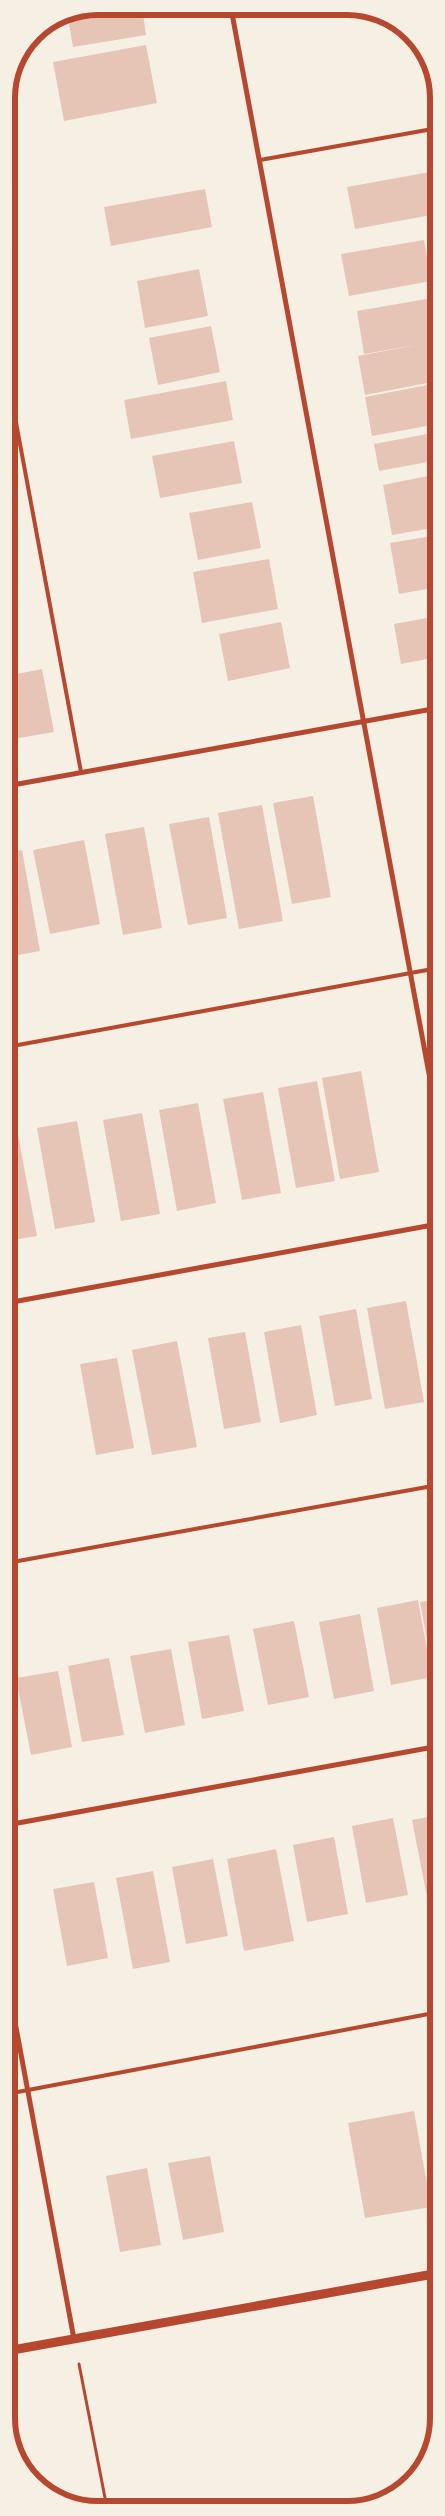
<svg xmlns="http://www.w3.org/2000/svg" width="445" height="2516" font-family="Lora,serif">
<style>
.building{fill:#e6c5b7}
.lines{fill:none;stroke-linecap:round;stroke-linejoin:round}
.path{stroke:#b5482f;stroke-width:3}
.service{stroke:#b5482f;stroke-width:4}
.minor{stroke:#b5482f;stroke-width:5}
.tertiary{stroke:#b5482f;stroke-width:9}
.rim{fill:none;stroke:#b5482f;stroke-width:6}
</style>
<rect width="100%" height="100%" fill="#f6efe4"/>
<g class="building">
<path d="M 98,6 L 142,7 L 146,35 L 73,47 L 67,12 Z"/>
<path d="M 146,45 L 157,103 L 64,121 L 53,62 Z"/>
<path d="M 430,172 L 437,214 L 355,229 L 347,187 Z"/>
<path d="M 205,189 L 212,227 L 111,246 L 104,207 Z"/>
<path d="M 424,240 L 431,281 L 349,296 L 341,254 Z"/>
<path d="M 199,269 L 208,316 L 145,328 L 137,281 Z"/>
<path d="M 438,297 L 438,381 L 365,395 L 358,356 L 416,345 L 364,354 L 357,311 Z"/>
<path d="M 211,326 L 220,372 L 158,385 L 149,338 Z"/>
<path d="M 226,381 L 233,420 L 131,439 L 124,400 Z"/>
<path d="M 438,383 L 438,424 L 372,436 L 365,397 Z"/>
<path d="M 438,432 L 438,460 L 379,471 L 374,444 Z"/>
<path d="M 234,441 L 242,483 L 160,498 L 152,456 Z"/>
<path d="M 438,474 L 438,527 L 392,535 L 383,485 Z"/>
<path d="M 252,502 L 261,548 L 198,560 L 189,513 Z"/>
<path d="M 438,535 L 438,587 L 399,594 L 390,543 Z"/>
<path d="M 269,559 L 278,609 L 202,623 L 193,572 Z"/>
<path d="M 438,616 L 438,657 L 401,664 L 394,624 Z"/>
<path d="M 281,622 L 290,668 L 228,681 L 219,634 Z"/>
<path d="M 42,669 L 54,732 L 7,740 L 7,676 Z"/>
<path d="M 313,796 L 331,897 L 292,904 L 273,803 Z"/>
<path d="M 262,805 L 283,921 L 239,929 L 218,813 Z"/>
<path d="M 209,817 L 227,918 L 188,925 L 169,824 Z"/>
<path d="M 144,827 L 162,928 L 123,935 L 105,834 Z"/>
<path d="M 84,840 L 100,924 L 50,934 L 33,850 Z"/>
<path d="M 22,850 L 40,951 L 7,957 L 7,853 Z"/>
<path d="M 361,1071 L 379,1172 L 340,1179 L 322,1078 Z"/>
<path d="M 317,1081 L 335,1181 L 296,1188 L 278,1088 Z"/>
<path d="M 263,1092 L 281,1193 L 242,1200 L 223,1099 Z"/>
<path d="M 198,1103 L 216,1203 L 177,1211 L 159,1110 Z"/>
<path d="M 142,1113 L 160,1214 L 121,1221 L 103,1120 Z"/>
<path d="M 77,1121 L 95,1222 L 55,1229 L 37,1128 Z"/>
<path d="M 18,1135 L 37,1236 L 7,1241 L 7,1137 Z"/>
<path d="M 406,1301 L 424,1402 L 385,1409 L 367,1308 Z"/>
<path d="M 356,1309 L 372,1399 L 335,1406 L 319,1316 Z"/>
<path d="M 301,1325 L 317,1415 L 280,1423 L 264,1332 Z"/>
<path d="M 245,1332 L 261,1422 L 224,1429 L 208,1338 Z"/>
<path d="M 177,1341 L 197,1447 L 152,1455 L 132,1350 Z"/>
<path d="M 117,1358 L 134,1448 L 96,1455 L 80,1364 Z"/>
<path d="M 438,1599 L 439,1678 L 434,1678 L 420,1602 Z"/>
<path d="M 418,1600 L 432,1677 L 391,1685 L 377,1608 Z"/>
<path d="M 360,1614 L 374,1691 L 334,1699 L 319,1622 Z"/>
<path d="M 294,1621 L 309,1697 L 268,1705 L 253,1629 Z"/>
<path d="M 229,1635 L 244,1711 L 202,1719 L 188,1642 Z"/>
<path d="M 171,1649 L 185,1725 L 145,1733 L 130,1656 Z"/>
<path d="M 109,1658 L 124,1735 L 82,1742 L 68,1666 Z"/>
<path d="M 58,1671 L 72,1747 L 31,1755 L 16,1678 Z"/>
<path d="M 439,1815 L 439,1894 L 427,1897 L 412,1820 Z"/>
<path d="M 393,1818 L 408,1895 L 366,1903 L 352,1826 Z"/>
<path d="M 334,1837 L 348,1914 L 307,1922 L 293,1845 Z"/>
<path d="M 276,1849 L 294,1941 L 244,1951 L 227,1859 Z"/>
<path d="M 213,1859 L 228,1936 L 186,1944 L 172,1867 Z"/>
<path d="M 153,1871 L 170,1962 L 133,1969 L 116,1878 Z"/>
<path d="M 94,1882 L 108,1958 L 67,1966 L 53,1889 Z"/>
<path d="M 439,2106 L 439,2129 L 438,2129 L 434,2107 Z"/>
<path d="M 414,2111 L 431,2207 L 365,2218 L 348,2123 Z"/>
<path d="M 210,2156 L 224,2232 L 183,2240 L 168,2163 Z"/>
<path d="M 147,2168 L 161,2245 L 120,2252 L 106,2176 Z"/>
</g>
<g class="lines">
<path class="path" d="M 79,2364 L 107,2508"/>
<g class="service">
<path d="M 260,160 L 438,128"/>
<path d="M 7,374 L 81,772"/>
<path d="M 7,1047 L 438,968"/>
<path d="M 7,1563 L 438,1485"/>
<path d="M 7,2094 L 439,2012"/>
</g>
<g class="minor">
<path d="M 231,8 L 438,1122"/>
<path d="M 7,786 L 438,708"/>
<path d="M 7,1303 L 438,1224"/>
<path d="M 7,1825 L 439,1746"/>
<path d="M 7,1979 L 74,2339"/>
</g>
<path class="tertiary" d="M 7,2351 L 439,2273"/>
</g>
<path d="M0 0H445V2516H0ZM98 15H347A83 83 0 0 1 430 98V2418A83 83 0 0 1 347 2501H98A83 83 0 0 1 15 2418V98A83 83 0 0 1 98 15Z" fill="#f6efe4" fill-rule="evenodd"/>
<path class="rim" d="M98 15H347A83 83 0 0 1 430 98V2418A83 83 0 0 1 347 2501H98A83 83 0 0 1 15 2418V98A83 83 0 0 1 98 15Z"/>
</svg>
